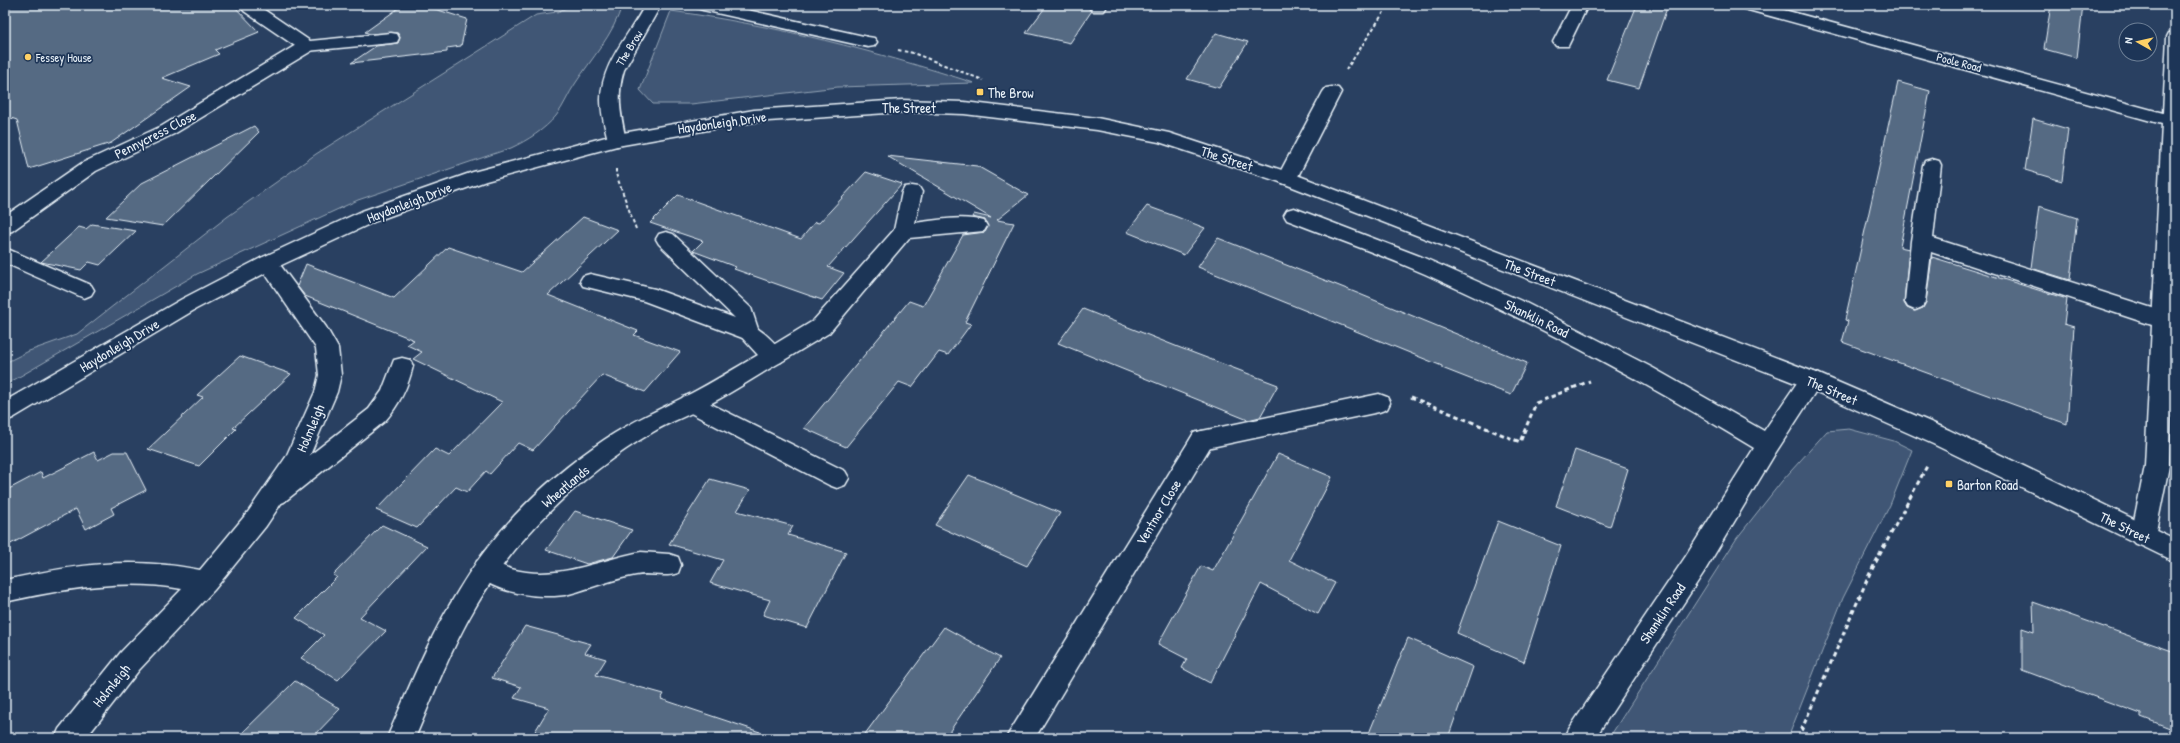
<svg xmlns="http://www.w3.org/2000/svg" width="2180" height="743" font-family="'Patrick Hand',sans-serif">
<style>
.green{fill:#415774;stroke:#94a4b6}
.building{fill:#556a83;stroke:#e8f1f8}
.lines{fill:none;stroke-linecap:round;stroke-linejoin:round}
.lane-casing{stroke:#e8f1f8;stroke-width:3}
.street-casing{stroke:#e8f1f8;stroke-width:3}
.secondary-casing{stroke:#e8f1f8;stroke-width:3}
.path-far1{stroke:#e8f1f8;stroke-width:2;stroke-dasharray:3.5 2.5;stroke-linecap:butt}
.path{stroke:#e8f1f8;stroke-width:3;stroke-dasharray:4.5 3.5;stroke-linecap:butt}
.lane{fill:#1d3557;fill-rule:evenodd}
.street{fill:#1d3557;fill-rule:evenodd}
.secondary{fill:#1d3557;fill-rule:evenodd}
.poi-dot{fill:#ffd166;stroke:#1d3557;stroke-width:1.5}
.labels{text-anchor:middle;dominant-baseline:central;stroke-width:3.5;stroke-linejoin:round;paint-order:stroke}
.far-street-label{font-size:12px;fill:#e8f1f8;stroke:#1d3557}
.far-poi-label{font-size:12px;fill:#e8f1f8;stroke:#1d3557;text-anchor:start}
.poi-label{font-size:14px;fill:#e8f1f8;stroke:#1d3557;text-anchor:start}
.street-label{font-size:14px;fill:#e8f1f8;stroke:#1d3557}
</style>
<rect width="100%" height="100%" fill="#294061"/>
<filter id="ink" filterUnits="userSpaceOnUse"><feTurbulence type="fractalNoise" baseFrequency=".025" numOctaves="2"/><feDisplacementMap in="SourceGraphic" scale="8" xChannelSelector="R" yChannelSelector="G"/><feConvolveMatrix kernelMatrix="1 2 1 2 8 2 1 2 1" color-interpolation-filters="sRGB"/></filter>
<g filter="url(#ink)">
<g class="green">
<path d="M 573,5 L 622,5 C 614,34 591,59 575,84 C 568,94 564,106 556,116 C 544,130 528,140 511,148 L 358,200 L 197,274 L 5,385 L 5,363 L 29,351 L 77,334 L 227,217 L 316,154 L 536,15 L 557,12 Z"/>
<path d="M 671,11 C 774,25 876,51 974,83 L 838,87 L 691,104 L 653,104 L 640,90 Z"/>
<path d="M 1849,429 L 1894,441 L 1912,450 L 1890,505 L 1843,598 L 1788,738 L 1609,738 L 1737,538 L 1782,481 L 1827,431 Z"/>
</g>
<g class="building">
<path d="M 5,5 L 233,5 L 259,32 L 215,50 L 219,54 L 162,78 L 191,87 L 111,143 L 29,169 L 17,120 L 5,116 Z"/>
<path d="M 403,5 L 422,5 L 467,19 L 461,46 L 447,48 L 447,52 L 351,63 L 376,46 L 398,43 L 400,37 L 397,33 L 370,34 L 365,32 Z"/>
<path d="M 1047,5 L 1087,5 L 1091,12 L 1070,43 L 1026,33 Z"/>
<path d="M 1637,5 L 1668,5 L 1639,88 L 1607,80 Z"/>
<path d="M 2051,5 L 2083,5 L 2077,58 L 2044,49 Z"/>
<path d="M 1216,33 L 1248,42 L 1219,88 L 1187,79 Z"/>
<path d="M 1898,82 L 1930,91 L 1900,247 L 1909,249 L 1904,303 L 1907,308 L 1914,311 L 1923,308 L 1926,302 L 1932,257 L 2067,299 L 2064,324 L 2074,327 L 2067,424 L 1842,342 L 1848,321 L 1845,320 Z"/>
<path d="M 2033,119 L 2068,129 L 2062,181 L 2025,170 Z"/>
<path d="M 254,126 L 259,132 L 163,226 L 106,217 L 142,183 Z"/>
<path d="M 887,156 L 977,166 L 1028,195 L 997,220 L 1014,223 L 965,322 L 971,324 L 948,355 L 939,352 L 912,387 L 899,382 L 846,447 L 804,428 L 909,301 L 923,306 L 963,235 L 985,232 L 988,227 L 985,220 L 972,217 L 974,214 L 991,218 Z"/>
<path d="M 866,172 L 902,184 L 828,267 L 844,273 L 822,300 L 734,269 L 736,267 L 693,251 L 703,241 L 650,223 L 678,195 L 801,239 L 815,222 L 819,223 Z"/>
<path d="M 1147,206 L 1177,217 L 1205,228 L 1184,255 L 1127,232 Z"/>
<path d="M 2039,206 L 2077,218 L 2070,280 L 2031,268 Z"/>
<path d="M 583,217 L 618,230 L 548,295 L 638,331 L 634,335 L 680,352 L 645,392 L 602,375 L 533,450 L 518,443 L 490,474 L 486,471 L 467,492 L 456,487 L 417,528 L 376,510 L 435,449 L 449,456 L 502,402 L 413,359 L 422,352 L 407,345 L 414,340 L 305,296 L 297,286 L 306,264 L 394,298 L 448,247 L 522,272 Z"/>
<path d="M 92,224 L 136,231 L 100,265 L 89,262 L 81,270 L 41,262 L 79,227 L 86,229 Z"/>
<path d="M 1218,238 L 1357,293 L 1527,363 L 1511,395 L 1442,368 L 1442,366 L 1198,267 Z"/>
<path d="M 1083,309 L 1178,347 L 1278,385 L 1260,417 L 1248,420 L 1058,343 Z"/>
<path d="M 240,356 L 291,374 L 233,428 L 236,429 L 199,466 L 148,449 L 203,397 L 197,395 Z"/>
<path d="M 1575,450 L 1628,469 L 1610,527 L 1556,506 Z"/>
<path d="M 94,452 L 98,460 L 114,452 L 127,452 L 146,490 L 111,508 L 114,514 L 86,529 L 76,509 L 5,547 L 5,491 L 41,472 L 43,478 Z"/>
<path d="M 1278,454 L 1332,477 L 1289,560 L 1335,583 L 1318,614 L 1261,584 L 1210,683 L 1182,668 L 1187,659 L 1158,644 L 1201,566 L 1213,571 Z"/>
<path d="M 969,475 L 1060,513 L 1027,566 L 935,525 Z"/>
<path d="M 710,479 L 750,490 L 737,511 L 793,526 L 788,535 L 846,552 L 807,628 L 763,615 L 770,600 L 710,583 L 723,560 L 669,544 Z"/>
<path d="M 575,511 L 632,530 L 613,557 L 587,564 L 546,550 Z"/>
<path d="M 1498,521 L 1561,546 L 1524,662 L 1457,633 Z"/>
<path d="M 382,525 L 427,546 L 360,617 L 386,631 L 338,680 L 301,658 L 324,635 L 296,618 L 337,577 L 333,575 Z"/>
<path d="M 2033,602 L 2175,652 L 2175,730 L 2141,717 L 2141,714 L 2022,670 L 2022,628 L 2034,632 Z"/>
<path d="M 525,626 L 591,644 L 585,653 L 606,659 L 596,675 L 664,694 L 661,699 L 760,732 L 759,738 L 531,738 L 549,708 L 514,698 L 521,687 L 492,678 Z"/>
<path d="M 944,627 L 1000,658 L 945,738 L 862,738 Z"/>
<path d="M 1408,638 L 1473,667 L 1448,738 L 1367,738 Z"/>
<path d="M 295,681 L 340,709 L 312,738 L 237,738 Z"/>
</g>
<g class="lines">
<g class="lane-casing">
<g id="lane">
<path d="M 244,5 L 257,5 L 310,41 L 391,33 L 397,34 L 399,38 L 397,42 L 391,43 L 307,51 L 301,50 L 244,11 L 242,8 Z"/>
<path d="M 695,5 L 725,5 L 868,37 L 874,38 L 877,42 L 874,46 L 868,47 L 703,10 L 697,8 Z"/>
<path d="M 1088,5 L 1104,5 L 1106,8 L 1104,11 L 1092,11 Z"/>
<path d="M 1332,87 L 1338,88 L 1341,92 L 1297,178 L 1294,182 L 1287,184 L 1280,182 L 1277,178 L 1323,92 L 1326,88 Z"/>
<path d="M 1932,159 L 1939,161 L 1941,165 L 1933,238 L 2171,314 L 2174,320 L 2171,326 L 2163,328 L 2155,326 L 1931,252 L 1925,302 L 1922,307 L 1915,310 L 1908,307 L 1905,302 L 1911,241 L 1923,165 L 1925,161 Z"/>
<path d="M 912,186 L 919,187 L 922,192 L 915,223 C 936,220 963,215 984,221 L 987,226 L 984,231 L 909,238 L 829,333 L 781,362 L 773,364 L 765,362 L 762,356 L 765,350 L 813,321 L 894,230 L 902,192 L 905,187 Z"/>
<path d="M 666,232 L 673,234 L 751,308 L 759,332 L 756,338 L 748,340 L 644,301 L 583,286 L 580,281 L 583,276 L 590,274 L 655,289 L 735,318 L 659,244 L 656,239 L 659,234 Z"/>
<path d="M 5,248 L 91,285 L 94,290 L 91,295 L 84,298 L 5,263 Z"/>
<path d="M 402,358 L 410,360 L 413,366 C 408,387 399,405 385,421 L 284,502 L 276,505 L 268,502 L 264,495 L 268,488 L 369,409 L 382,391 L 394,360 Z"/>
<path d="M 691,394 L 845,471 L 849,478 L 845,485 L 837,488 L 829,485 L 683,409 L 680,403 L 683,397 Z"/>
<path d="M 1379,394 L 1387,397 L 1390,403 L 1387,409 L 1379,412 L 1202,449 L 1194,447 L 1190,440 L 1194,433 L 1202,431 Z"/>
<path d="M 641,552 L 669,554 L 678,557 L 681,565 L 678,573 C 664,578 650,572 636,575 C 613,579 591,588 569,594 C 545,600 485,593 474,569 L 477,561 L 486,558 C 495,561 503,567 511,569 C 558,582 597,560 641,552 Z"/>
</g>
</g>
<g class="street-casing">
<g id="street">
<path d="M 645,5 L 661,5 L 624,70 C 616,95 621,116 626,140 L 624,144 L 617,146 L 610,144 L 608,140 C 605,127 601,114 601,100 C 601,63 629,36 645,5 Z"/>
<path d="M 1572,5 L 1588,5 L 1568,46 L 1556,46 L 1553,42 Z"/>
<path d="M 1739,5 L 1766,5 L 2163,113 L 2167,37 L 2169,33 L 2175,32 L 2175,283 L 2169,466 L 2155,536 L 2152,543 L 2143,546 L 2134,543 L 2131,536 L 2145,466 L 2162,124 L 1741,8 Z"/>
<path d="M 307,41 L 313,42 L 316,46 L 313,50 L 174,134 L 96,171 L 12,231 L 5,233 L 5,216 L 82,163 L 162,126 L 301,42 Z"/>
<path d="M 1294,208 L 1422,257 L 1526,303 L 1653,368 L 1764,431 L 1803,374 L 1811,371 L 1819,374 L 1822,380 L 1819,386 L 1776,452 L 1704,572 L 1595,738 L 1565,738 L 1569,729 L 1686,556 L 1754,448 C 1648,383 1538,325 1425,274 C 1380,254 1333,238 1287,220 L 1284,215 L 1287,210 Z"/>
<path d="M 268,256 L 275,258 L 326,327 L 338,348 L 341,375 L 337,392 L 304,469 L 266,526 L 214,590 L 139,670 L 86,738 L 55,738 L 59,729 L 121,652 L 182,589 C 122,578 64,589 5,602 L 5,580 C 74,565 129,556 200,570 L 248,512 L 286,457 L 315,392 L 319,375 L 316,348 L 258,263 L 261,258 Z"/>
<path d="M 748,324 C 761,328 777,344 784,356 L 781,362 C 756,376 733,392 708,405 C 690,415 671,421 653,432 C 582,474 518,534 476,606 C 451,648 434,694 415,738 L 387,738 C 409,688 429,637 458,591 C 494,530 546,479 604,440 C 632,421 661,409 690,394 C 713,382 735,368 758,355 L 737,332 L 740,326 Z"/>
<path d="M 1202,431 L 1210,433 L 1214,440 L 1210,447 L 1035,738 L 1006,738 L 1194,433 Z"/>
</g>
</g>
<g class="secondary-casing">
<path id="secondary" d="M 902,100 L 964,102 L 1097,118 L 1169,133 L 1294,174 L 1819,374 L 1949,430 L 2175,539 L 2175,562 L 1933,444 L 1803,386 L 1280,182 L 1159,142 L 1097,130 L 964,114 L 902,112 L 754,122 L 617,146 L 486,181 L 376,221 L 275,268 L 196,309 L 13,418 L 5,421 L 5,401 L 182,299 L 261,258 L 362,211 L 473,172 L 617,134 L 754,110 Z"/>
</g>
<g class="path-far1">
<path d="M 898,50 L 913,53 L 983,80"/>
<path d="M 1346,70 L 1386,9 L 1378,5"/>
<path d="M 616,169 L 616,174 L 636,229"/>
</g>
<g class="path">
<path d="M 1411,397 L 1520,442 L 1536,403 L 1590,381"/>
<path d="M 1798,738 L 1870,573 L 1927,466"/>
</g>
<use href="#lane" class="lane"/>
<use href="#street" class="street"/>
<use href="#secondary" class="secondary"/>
</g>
</g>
<g class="poi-dot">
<circle cx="28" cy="57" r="4"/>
<rect x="976" y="88" width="8" height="8" rx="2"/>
<rect x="1945" y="480" width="8" height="8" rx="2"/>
</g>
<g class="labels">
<g class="far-street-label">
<text transform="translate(629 48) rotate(-58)">The Brow</text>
<text transform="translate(1959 62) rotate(15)">Poole Road</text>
</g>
<g class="far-poi-label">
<text x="36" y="57">Fessey House</text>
</g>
<g class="poi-label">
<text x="988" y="92">The Brow</text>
<text x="1957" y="484">Barton Road</text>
</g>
<g class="street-label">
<text x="909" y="107">The Street</text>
<text transform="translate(722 122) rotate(-8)">Haydonleigh Drive</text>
<text transform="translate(155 134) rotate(-27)">Pennycress Close</text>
<text transform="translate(1227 158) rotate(18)">The Street</text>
<text transform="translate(409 202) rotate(-21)">Haydonleigh Drive</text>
<text transform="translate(1530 272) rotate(21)">The Street</text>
<text transform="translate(1537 318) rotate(26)">Shanklin Road</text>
<text transform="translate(119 345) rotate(-31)">Haydonleigh Drive</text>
<text transform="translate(1832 390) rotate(23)">The Street</text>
<text transform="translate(310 428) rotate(-67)">Holmleigh</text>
<text transform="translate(565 486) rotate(-40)">Wheatlands</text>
<text transform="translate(1158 512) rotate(-59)">Ventnor Close</text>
<text transform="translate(2125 527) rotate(26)">The Street</text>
<text transform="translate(1662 613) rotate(-56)">Shanklin Road</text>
<text transform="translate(111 685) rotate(-51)">Holmleigh</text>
</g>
</g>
<rect width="2180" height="743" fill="none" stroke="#1d3557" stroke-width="20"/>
<rect x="10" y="10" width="2160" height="723" fill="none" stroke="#e8f1f8" stroke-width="1.5" filter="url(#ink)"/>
<g transform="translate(2138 42) rotate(278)"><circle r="19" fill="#1d3557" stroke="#6e8097"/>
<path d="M0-3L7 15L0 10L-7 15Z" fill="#ffd166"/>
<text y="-6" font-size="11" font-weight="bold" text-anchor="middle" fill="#e8f1f8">N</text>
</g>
</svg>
